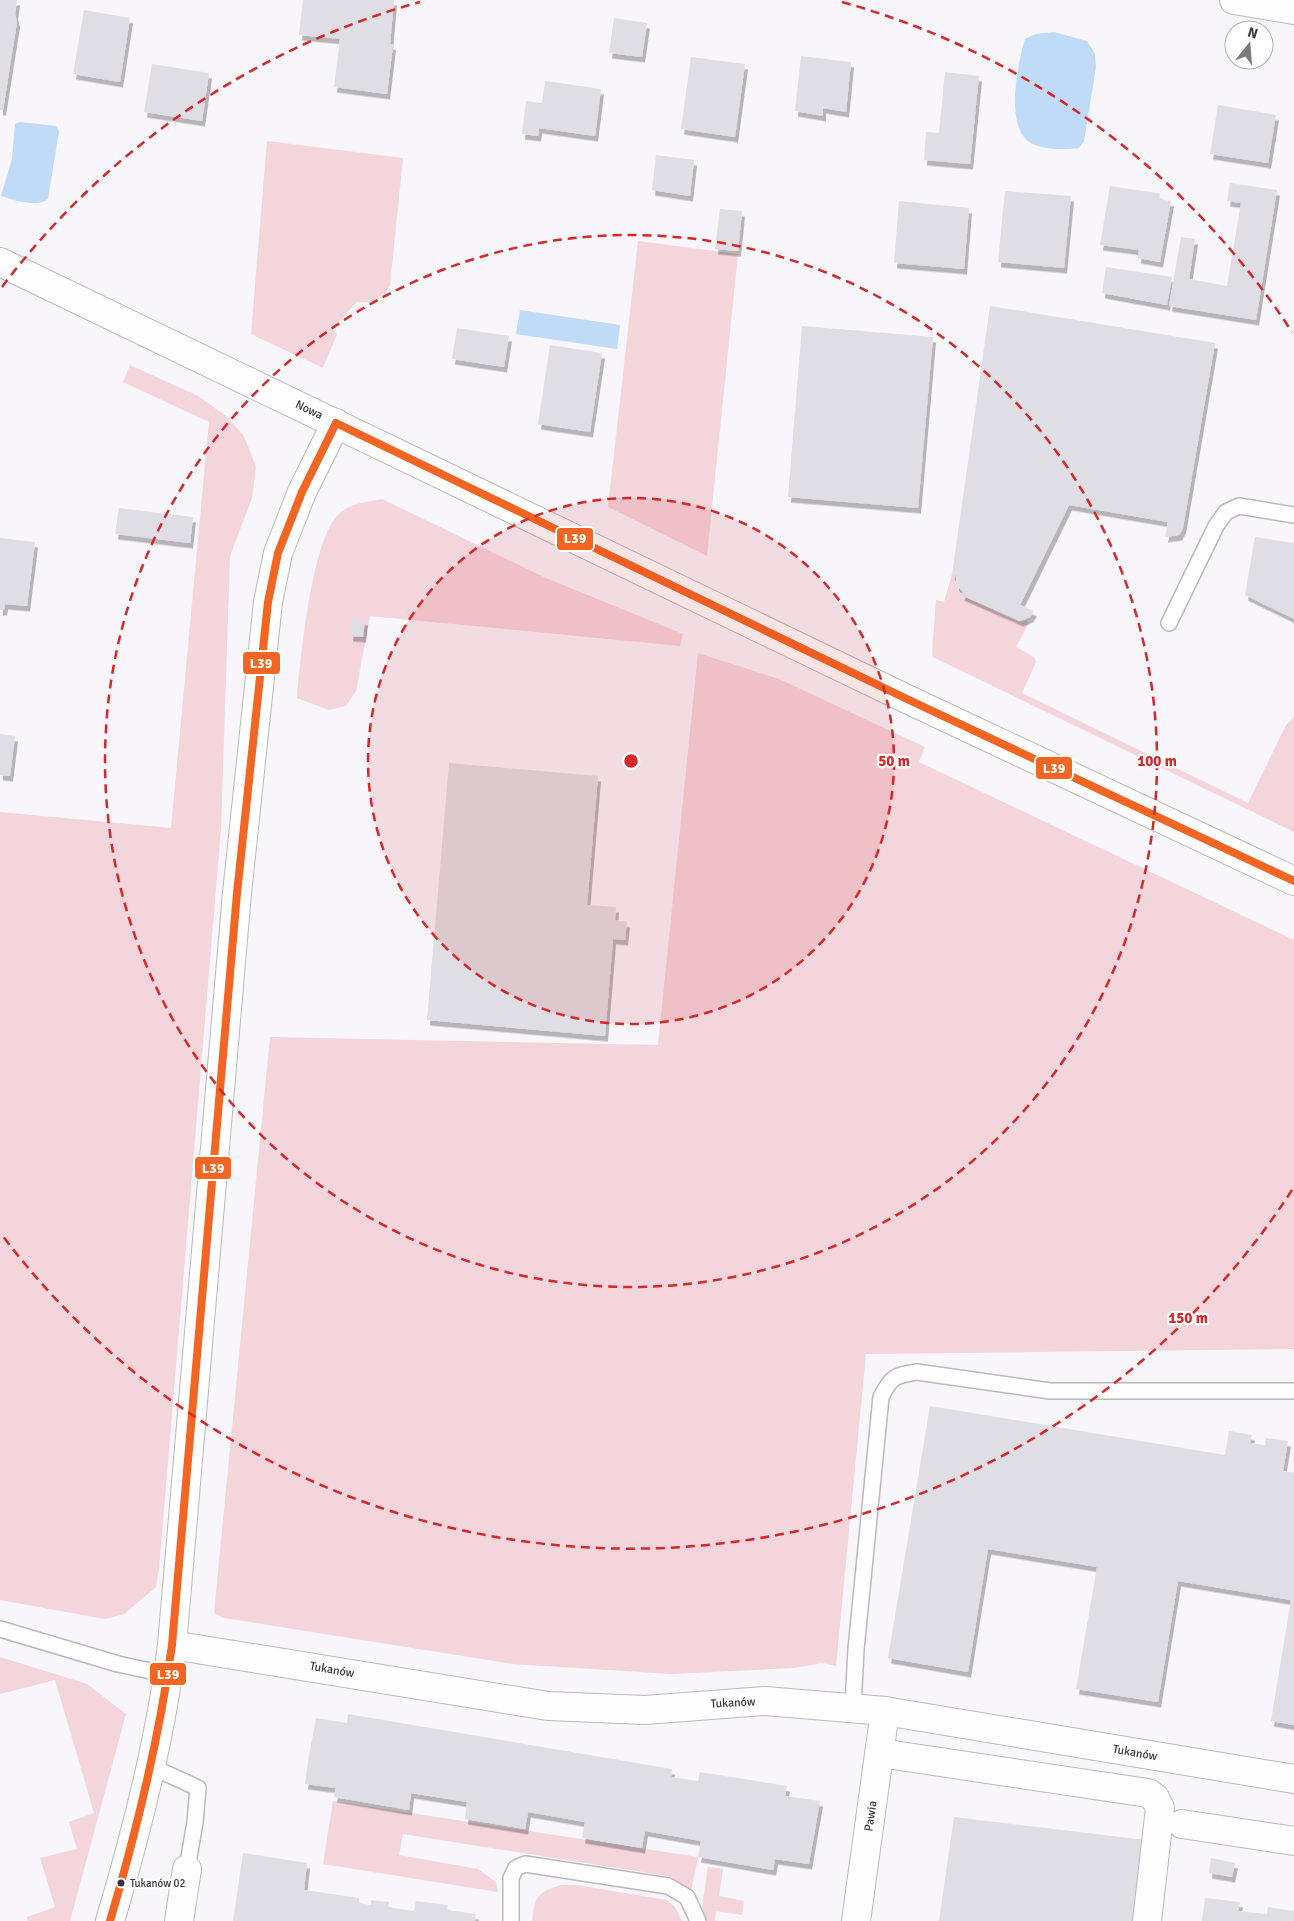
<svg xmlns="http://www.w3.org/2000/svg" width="1294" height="1921" font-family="Signika,sans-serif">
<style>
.green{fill:#f3d5db}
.water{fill:#bfdbf8}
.building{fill:#dfdee5;filter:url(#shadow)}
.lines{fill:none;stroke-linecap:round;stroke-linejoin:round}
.lane-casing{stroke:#bbb8be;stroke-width:18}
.street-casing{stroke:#bbb8be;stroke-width:30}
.secondary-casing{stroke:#bbb8be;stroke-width:30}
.lane{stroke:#fefefe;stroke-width:15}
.street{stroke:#fefefe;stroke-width:28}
.secondary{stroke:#fefefe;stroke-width:28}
.bus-1-casing{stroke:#fff;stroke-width:11}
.bus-1{stroke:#f26522;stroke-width:8}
.ring{fill:none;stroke:#d62828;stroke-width:2.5;stroke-dasharray:9 6}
.bus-dot{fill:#38343c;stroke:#fff;stroke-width:2}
.labels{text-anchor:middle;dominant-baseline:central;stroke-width:4.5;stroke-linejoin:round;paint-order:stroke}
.bus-label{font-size:11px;fill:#38343c;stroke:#fff;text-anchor:start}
.street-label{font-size:12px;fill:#38343c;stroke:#fff}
.centre{fill:#d62828;stroke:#fff;stroke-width:2.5}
.ring-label{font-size:15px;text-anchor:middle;font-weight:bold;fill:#d62828;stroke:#fff;stroke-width:4.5;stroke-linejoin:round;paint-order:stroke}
.line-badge{stroke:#fff;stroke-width:2}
.badge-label{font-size:14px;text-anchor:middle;font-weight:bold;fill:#fff}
</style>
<defs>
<filter id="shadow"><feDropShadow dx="3" dy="5.5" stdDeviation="0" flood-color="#0004"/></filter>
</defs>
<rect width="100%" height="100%" fill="#f8f5fb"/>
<g class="green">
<path d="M 267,141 L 403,158 L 390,285 C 382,301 374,303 357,302 L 332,329 L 337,334 L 323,368 L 251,334 Z"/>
<path d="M 638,241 L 738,254 L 707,556 L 608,507 Z"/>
<path d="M 130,365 L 198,396 L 226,416 L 244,436 L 256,467 L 252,498 L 230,556 L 221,829 L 159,1569 L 156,1587 L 124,1614 L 105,1619 L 0,1600 L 0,812 L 171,828 L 209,422 L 123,382 Z"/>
<path d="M 382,499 L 546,578 L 683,634 L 680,646 L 370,616 L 356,691 L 346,706 L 329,710 L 297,698 C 300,661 312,537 339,514 C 351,503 367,502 382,499 Z"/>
<path d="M 952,574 L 956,575 L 957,585 L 963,592 L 962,595 L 1012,619 L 1019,622 L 1026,620 L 1029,623 L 1016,647 L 1034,657 L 1036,662 L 1022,693 L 1248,803 L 1286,725 L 1294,717 L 1294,832 L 933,657 L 932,652 L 936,600 L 944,602 Z"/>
<path d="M 698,653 L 779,679 L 925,747 L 919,762 L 1294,940 L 1294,1349 L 866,1354 L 836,1666 L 822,1663 L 794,1668 L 672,1674 L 513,1664 L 224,1618 L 214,1613 L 270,1037 L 658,1045 Z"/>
<path d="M 0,1657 L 87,1684 L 126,1714 L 70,1921 L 28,1921 L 27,1917 L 55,1907 L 40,1858 L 77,1849 L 69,1822 L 94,1813 L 55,1680 L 0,1694 Z"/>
<path d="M 333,1801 L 698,1857 L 691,1891 L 668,1876 L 403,1834 L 399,1855 L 478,1869 L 496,1882 L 498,1892 L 323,1864 Z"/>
<path d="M 708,1867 L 723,1869 L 719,1896 L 744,1901 L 742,1915 L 716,1911 L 715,1921 L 707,1921 L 702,1907 Z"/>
<path d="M 562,1885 L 577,1885 L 667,1900 L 675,1907 L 682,1921 L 532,1921 C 535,1896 537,1892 562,1885 Z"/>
</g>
<g class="water">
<path d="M 1054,32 L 1087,41 L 1095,54 L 1096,67 L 1084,141 L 1079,148 C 1063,150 1035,151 1024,137 C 1007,115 1018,63 1025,39 L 1036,34 Z"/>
<path d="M 20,122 L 56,126 L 59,131 L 48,199 C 36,208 14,200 1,196 L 12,159 L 15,124 Z"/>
<path d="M 520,310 L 620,325 L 617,349 L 516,334 Z"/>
</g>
<g class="building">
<path d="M 0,0 L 17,0 L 15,14 L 17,22 L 3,110 L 0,110 Z"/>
<path d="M 303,0 L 394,0 L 390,44 L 393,45 L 387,94 L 334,87 L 340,39 L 299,35 Z"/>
<path d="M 84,10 L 130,18 L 120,82 L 73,74 Z"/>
<path d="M 614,18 L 647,23 L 642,57 L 609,53 Z"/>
<path d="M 801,56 L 851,62 L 846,112 L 823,108 L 823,116 L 795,111 Z"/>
<path d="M 691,57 L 745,64 L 735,137 L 681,129 Z"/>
<path d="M 152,64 L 209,73 L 202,121 L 144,112 Z"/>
<path d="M 945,72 L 979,76 L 970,164 L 924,160 L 926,132 L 939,133 Z"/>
<path d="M 545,81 L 601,89 L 595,136 L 539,128 L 538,136 L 522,134 L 526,101 L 542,103 Z"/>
<path d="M 1218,105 L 1276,115 L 1268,163 L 1210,154 Z"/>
<path d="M 656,155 L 694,160 L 690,196 L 652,190 Z"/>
<path d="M 1230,183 L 1277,190 L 1256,320 L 1169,306 L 1181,237 L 1195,239 L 1189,279 L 1227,286 L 1241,203 L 1227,201 Z"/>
<path d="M 1110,186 L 1157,193 L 1160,194 L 1159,199 L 1171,201 L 1160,262 L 1138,258 L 1139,250 L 1100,245 Z"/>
<path d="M 1005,191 L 1071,196 L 1064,268 L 998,262 Z"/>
<path d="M 899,201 L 969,208 L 964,269 L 894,263 Z"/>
<path d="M 720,209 L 742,211 L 738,251 L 715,249 Z"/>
<path d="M 1106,267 L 1172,277 L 1167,305 L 1102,293 Z"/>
<path d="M 990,306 L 1215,343 L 1183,528 L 1179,535 L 1165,537 L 1168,522 L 1069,505 L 1020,605 L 1034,611 L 1030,617 L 1020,621 L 961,595 L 963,592 L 956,585 L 956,575 L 952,575 Z"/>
<path d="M 802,326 L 933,337 L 918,508 L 788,497 Z"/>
<path d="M 457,328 L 509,336 L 504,367 L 452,359 Z"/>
<path d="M 550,345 L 602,353 L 590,432 L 538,424 Z"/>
<path d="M 119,508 L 193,517 L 190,543 L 115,534 Z"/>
<path d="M 1255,537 L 1294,543 L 1294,619 L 1245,595 Z"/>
<path d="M 0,538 L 35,542 L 27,606 L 5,604 L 4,610 L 0,610 Z"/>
<path d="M 352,618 L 365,620 L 363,637 L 350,636 Z"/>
<path d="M 0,734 L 15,736 L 10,776 L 0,775 Z"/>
<path d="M 449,763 L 598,776 L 587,905 L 616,907 L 615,920 L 627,922 L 625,940 L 613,939 L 605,1036 L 427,1020 Z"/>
<path d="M 930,1406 L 1225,1455 L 1229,1431 L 1252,1435 L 1250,1443 L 1265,1445 L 1266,1438 L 1288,1441 L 1283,1471 L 1294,1473 L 1294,1725 L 1271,1721 L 1291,1600 L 1178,1581 L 1158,1702 L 1076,1689 L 1097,1567 L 988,1549 L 968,1672 L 888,1658 Z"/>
<path d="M 348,1714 L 672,1769 L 671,1777 L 698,1781 L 700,1772 L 787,1786 L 785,1796 L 820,1801 L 809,1864 L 775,1859 L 773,1870 L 698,1857 L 701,1841 L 645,1831 L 642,1848 L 582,1838 L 585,1822 L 528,1812 L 525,1829 L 465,1819 L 467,1802 L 411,1793 L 409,1810 L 334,1797 L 336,1788 L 305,1784 L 309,1755 L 316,1718 L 347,1723 Z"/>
<path d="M 954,1817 L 1146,1840 L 1136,1921 L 939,1921 Z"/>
<path d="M 243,1853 L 307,1863 L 304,1890 L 359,1898 L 359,1903 L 371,1905 L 371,1900 L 389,1902 L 388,1907 L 414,1911 L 416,1901 L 448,1905 L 447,1910 L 476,1914 L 475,1921 L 233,1921 Z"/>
<path d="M 1211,1858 L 1235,1863 L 1232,1877 L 1209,1873 Z"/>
<path d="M 1205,1898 L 1240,1902 L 1238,1911 L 1267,1914 L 1268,1907 L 1294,1911 L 1294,1921 L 1202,1921 Z"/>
</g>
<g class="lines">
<g class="lane-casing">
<g id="lane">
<path d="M 1169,623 L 1216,526 L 1226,512 L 1239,506 L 1294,515"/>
<path d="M 0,1629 L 118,1664 L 169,1675"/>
<path d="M 853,1707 L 856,1649 L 881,1397 C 891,1377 895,1375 917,1372 L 1050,1391 L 1294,1391"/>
<path d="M 150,1766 L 198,1788 L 195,1822 L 187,1869"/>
<path d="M 511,1921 L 511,1878 L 516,1868 L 525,1864 L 668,1886 L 687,1897 L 698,1921"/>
</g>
</g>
<g class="street-casing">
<g id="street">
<path d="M 1234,0 L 1294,10"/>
<path d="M 172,1645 L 548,1706 L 645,1710 L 765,1701 L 885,1711 L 1294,1779"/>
<path d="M 880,1753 L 1148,1793 L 1155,1798 L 1160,1808 L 1147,1921"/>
<path d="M 1182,1824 L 1294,1841"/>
<path d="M 110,1921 C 137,1831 161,1738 172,1645 L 237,893 L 268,602 L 278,553 L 302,492 L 336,423"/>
<path d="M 179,1921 L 187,1869"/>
<path d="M 856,1921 L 885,1711"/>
</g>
</g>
<g class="secondary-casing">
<path id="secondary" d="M 0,262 L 909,700 L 1294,881"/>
</g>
<use href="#lane" class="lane"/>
<use href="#street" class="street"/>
<use href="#secondary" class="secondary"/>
<g class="bus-1-casing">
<g id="bus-1">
<path d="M 336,423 L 909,700 L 1294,881"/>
<path d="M 110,1921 C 137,1830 159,1739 172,1645 L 237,893 L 268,602 L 278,553 L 302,492 L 336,423"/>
</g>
</g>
<use href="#bus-1" class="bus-1"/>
</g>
<circle cx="631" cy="761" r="263" fill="#d62828" fill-opacity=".12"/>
<g class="ring">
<circle cx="631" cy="761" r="263"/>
<circle cx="631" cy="761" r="526"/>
<path d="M1292 1190A788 788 0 0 1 2 1235M2 287A788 788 0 0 1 420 2M842 2A788 788 0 0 1 1292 332"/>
</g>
<circle class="bus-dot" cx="121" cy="1883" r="4.5"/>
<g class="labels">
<g class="bus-label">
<text x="130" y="1883">Tukanów 02</text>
</g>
<g class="street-label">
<text transform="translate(309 410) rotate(25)">Nowa</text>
<text transform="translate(332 1670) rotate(10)">Tukanów</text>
<text transform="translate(733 1703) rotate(-3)">Tukanów</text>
<text transform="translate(1135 1753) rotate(10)">Tukanów</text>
<text transform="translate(871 1816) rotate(-82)">Pawia</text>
</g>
</g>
<circle cx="631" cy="761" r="8" class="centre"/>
<g class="ring-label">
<text x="894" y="766">50 m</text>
<text x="1157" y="766">100 m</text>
<text x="1188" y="1323">150 m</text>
</g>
<g class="line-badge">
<rect x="556" y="527" width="38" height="24" rx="5" fill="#f26522"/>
<rect x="242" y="651" width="39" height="24" rx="5" fill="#f26522"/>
<rect x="1035" y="756" width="38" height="24" rx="5" fill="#f26522"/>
<rect x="194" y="1156" width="38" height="24" rx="5" fill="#f26522"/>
<rect x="149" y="1662" width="38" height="24" rx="5" fill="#f26522"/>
</g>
<g class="badge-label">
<text x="575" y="543">L39</text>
<text x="261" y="668">L39</text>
<text x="1054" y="773">L39</text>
<text x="213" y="1173">L39</text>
<text x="168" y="1679">L39</text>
</g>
<g transform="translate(1249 45) rotate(17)"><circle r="24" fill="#ffffff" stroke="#afaeb1"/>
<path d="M0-4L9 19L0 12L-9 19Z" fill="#7b787f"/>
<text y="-8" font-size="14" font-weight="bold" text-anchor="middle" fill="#38343c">N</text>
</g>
</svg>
